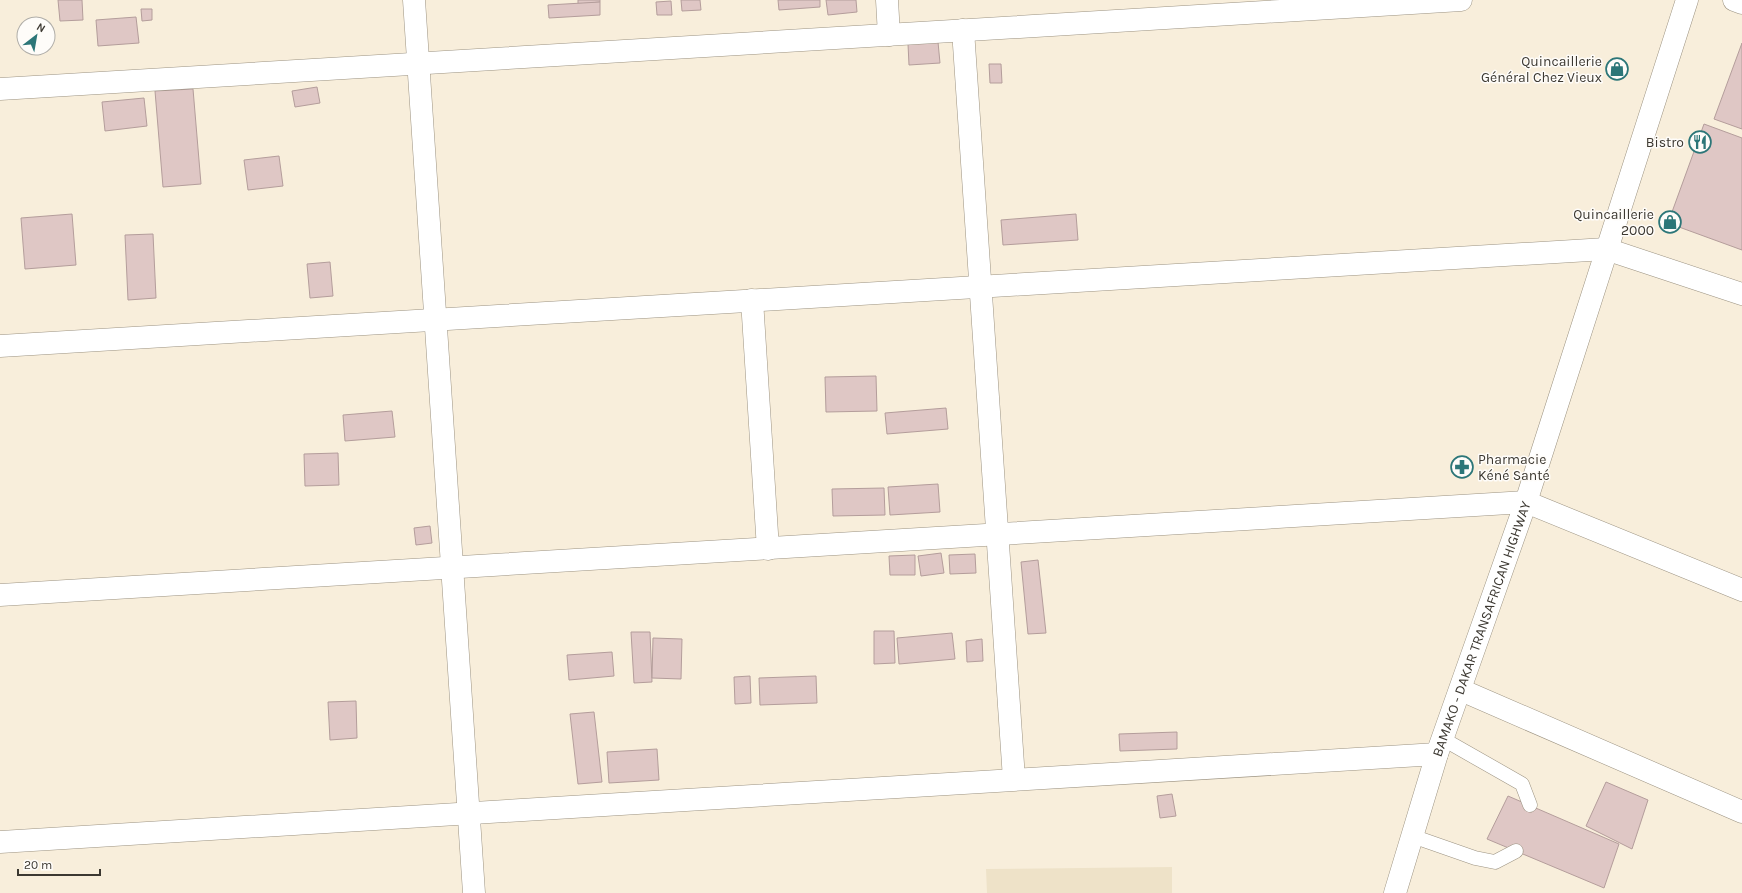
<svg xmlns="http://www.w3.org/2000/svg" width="1742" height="893" font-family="Karla,sans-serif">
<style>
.built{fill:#eee2c8}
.building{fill:#dfc7c5;stroke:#b49d9b}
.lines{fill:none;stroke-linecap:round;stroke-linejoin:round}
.service-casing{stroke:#9c9382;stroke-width:15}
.minor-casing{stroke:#9c9382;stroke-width:23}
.trunk-casing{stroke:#9c9382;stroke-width:23}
.service{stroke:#fff;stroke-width:14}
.minor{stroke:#fff;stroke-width:22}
.trunk{stroke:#fff;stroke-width:22}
.labels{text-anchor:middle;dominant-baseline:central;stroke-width:3;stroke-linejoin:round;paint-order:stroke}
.poi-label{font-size:14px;fill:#3c3831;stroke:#fefcf9;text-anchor:end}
.street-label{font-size:14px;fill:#3c3831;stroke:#fefcf9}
</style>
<rect width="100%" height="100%" fill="#f8eedb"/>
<path class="built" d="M 1172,867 L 1172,893 L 987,893 L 986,869 Z"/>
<g class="building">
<path d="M 58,0 L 82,0 L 83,20 L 60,21 Z"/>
<path d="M 578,0 L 600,0 L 600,2 L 578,4 Z"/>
<path d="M 681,0 L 700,0 L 701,10 L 682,11 Z"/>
<path d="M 778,0 L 820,0 L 820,7 L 779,10 Z"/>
<path d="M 826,0 L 856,0 L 857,12 L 828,15 Z"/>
<path d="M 671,1 L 672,15 L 657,15 L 656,2 Z"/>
<path d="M 600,2 L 600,15 L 549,18 L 548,5 Z"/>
<path d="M 141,9 L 152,9 L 152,20 L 142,21 Z"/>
<path d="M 136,17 L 139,43 L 98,46 L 96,20 Z"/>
<path d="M 938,42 L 940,63 L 909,65 L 908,44 Z"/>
<path d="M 1742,43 L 1742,129 L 1714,119 Z"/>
<path d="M 989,64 L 1001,64 L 1002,83 L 990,83 Z"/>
<path d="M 317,87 L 320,103 L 295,107 L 292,91 Z"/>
<path d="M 193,89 L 201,184 L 163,187 L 155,91 Z"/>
<path d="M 144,98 L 147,126 L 105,131 L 102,102 Z"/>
<path d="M 1704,124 L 1742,138 L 1742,250 L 1668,223 Z"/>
<path d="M 279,156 L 283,186 L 248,190 L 244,160 Z"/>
<path d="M 72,214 L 76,265 L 25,269 L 21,218 Z"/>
<path d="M 1076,214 L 1078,240 L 1003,245 L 1001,220 Z"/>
<path d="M 153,234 L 156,298 L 128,300 L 125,235 Z"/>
<path d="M 330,262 L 333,296 L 310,298 L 307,264 Z"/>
<path d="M 876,376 L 877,411 L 826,412 L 825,377 Z"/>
<path d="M 946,408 L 948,429 L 887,434 L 885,413 Z"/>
<path d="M 392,411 L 395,437 L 345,441 L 343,415 Z"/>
<path d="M 338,453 L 339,485 L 305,486 L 304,454 Z"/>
<path d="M 938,484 L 940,512 L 890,515 L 888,487 Z"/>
<path d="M 884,488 L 885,515 L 833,516 L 832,489 Z"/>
<path d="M 430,526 L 432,543 L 416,545 L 414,528 Z"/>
<path d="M 941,553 L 944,573 L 921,576 L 918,556 Z"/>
<path d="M 975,554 L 976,573 L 950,574 L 949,555 Z"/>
<path d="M 915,555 L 915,575 L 890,575 L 889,556 Z"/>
<path d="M 1038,560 L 1046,633 L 1028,634 L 1021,562 Z"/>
<path d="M 874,631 L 894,631 L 895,663 L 874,664 Z"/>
<path d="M 631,632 L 650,632 L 652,682 L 634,683 Z"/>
<path d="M 952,633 L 955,659 L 899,664 L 897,638 Z"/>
<path d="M 653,638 L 682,639 L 681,679 L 652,678 Z"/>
<path d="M 982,639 L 983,661 L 967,662 L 966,641 Z"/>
<path d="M 612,652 L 614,676 L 569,680 L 567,655 Z"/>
<path d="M 750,676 L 751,703 L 735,704 L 734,677 Z"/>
<path d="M 816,676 L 817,703 L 760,705 L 759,678 Z"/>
<path d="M 356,701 L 357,738 L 330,740 L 328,702 Z"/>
<path d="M 594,712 L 602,782 L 578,784 L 570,714 Z"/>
<path d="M 1177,732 L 1177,749 L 1120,751 L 1119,734 Z"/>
<path d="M 657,749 L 659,780 L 609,783 L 607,752 Z"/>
<path d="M 1606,782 L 1648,800 L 1632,849 L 1586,826 Z"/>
<path d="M 1172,794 L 1176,816 L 1160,818 L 1157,796 Z"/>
<path d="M 1508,796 L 1619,844 L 1604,888 L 1487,839 Z"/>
</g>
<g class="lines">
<g class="service-casing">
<g id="service">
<path d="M 1443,739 L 1522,784 L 1530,805"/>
<path d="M 1412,836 L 1475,858 L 1495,862 L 1516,851"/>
</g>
</g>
<g class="minor-casing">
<g id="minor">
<path d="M 414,0 L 474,893"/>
<path d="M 887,0 L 889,35"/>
<path d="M 1734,0 L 1742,3"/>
<path d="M 963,30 L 1014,779"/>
<path d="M 0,89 L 1461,0"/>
<path d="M 752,300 L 768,549"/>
<path d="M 0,346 L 1606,249 L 1742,294"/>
<path d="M 0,595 L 1526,502 L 1742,590"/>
<path d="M 1461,690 L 1742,812"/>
<path d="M 0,842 L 1437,754"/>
</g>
</g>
<g class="trunk-casing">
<g id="trunk">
<path id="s1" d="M 1395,893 L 1437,754 L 1526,502 L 1687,0"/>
</g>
</g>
<use href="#service" class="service"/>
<use href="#minor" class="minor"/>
<use href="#trunk" class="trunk"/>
</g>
<defs>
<g id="shop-ring" transform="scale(1.15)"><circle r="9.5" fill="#fefcf9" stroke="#2c7678" stroke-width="1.5"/><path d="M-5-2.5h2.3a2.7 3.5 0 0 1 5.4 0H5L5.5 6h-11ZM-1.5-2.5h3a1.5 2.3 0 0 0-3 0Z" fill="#2c7678"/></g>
<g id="restaurant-ring" transform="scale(1.15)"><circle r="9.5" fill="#fefcf9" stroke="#2c7678" stroke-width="1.5"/><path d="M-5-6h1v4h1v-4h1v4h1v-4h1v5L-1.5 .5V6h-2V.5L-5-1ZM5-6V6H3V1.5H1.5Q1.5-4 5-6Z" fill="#2c7678"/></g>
<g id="pharmacy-ring" transform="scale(1.15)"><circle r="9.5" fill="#fefcf9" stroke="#2c7678" stroke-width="1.5"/><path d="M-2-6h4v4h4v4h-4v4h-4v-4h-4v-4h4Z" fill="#2c7678"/></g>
</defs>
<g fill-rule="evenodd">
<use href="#shop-ring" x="1617" y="69"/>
<use href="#restaurant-ring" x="1700" y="142"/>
<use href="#shop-ring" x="1670" y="222"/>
<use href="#pharmacy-ring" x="1462" y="467"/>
</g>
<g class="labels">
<g class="poi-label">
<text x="1602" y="61">Quincaillerie<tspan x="1602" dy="16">Général Chez Vieux</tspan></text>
<text x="1684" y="142">Bistro</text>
<text x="1654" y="214">Quincaillerie<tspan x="1654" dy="16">2000</tspan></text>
<text x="1478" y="459" text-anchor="start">Pharmacie<tspan x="1478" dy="16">Kéné Santé</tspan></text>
</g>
<g class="street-label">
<text stroke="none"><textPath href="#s1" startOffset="278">BAMAKO - DAKAR TRANSAFRICAN HIGHWAY</textPath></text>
</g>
</g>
<g transform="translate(36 36) rotate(31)"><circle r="19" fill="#fefcf9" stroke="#b0aea9"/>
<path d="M0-3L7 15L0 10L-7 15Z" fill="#2c7678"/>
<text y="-6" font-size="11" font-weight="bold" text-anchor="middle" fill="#3c3831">N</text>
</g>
<path d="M18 869v6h82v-6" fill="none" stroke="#3c3831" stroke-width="2"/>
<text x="24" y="869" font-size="12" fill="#3c3831" stroke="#fefcf9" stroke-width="3" paint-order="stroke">20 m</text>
</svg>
